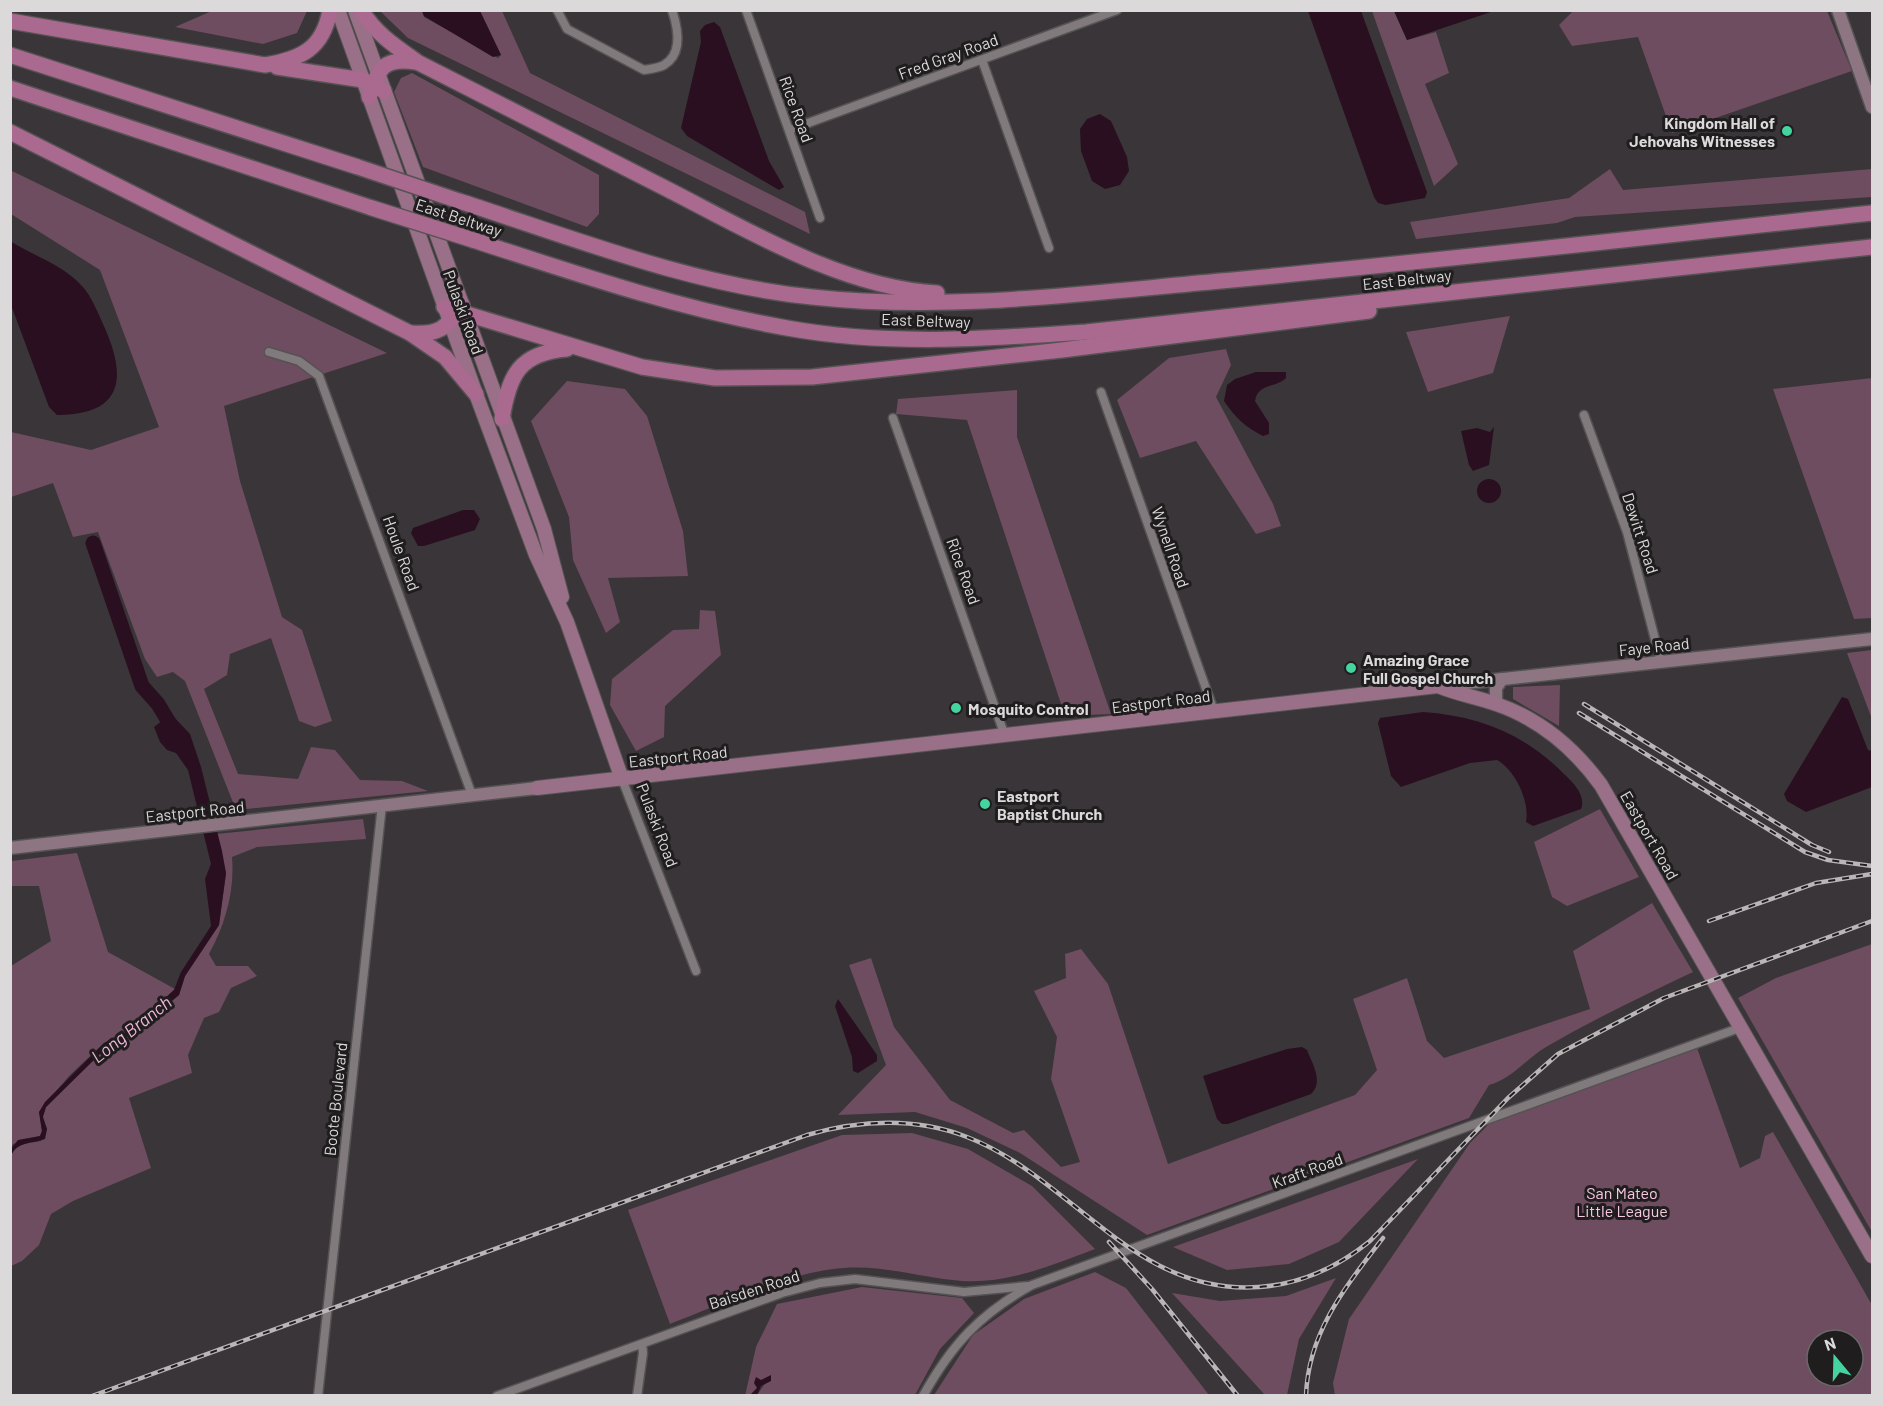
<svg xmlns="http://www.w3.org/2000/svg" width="1883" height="1406" font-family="Barlow,sans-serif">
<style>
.green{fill:#6d4d5f;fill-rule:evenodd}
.water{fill:#2a0f20}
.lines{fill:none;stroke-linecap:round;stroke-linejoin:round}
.river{stroke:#2a0f20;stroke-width:15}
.street-casing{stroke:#555253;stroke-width:11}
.secondary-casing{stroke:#555253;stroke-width:15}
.primary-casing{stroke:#555253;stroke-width:16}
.highway-casing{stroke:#555253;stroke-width:18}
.street{stroke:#807a7d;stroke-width:8}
.secondary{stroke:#8d7582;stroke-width:12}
.primary{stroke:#997088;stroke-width:14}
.highway{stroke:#aa698f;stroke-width:15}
.rail-casing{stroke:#bab6b8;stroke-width:4.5}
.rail{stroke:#201d1f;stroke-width:2;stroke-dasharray:7;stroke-linecap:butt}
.highway-bridge-casing{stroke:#555253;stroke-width:18;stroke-linecap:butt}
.highway-bridge{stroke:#aa698f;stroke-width:15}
.poi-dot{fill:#45d49f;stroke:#201d1f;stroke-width:2}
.labels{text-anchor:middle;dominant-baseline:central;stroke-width:6;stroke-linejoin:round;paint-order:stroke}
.street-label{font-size:16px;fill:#dcd9da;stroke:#201d1f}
.poi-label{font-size:16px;font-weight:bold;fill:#dcd9da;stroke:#201d1f;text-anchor:start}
.park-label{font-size:16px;fill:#f8c7e2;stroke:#201d1f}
.water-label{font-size:18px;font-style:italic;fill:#f3b7d9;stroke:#201d1f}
</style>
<rect width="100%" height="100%" fill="#3a3538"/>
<g class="green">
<path d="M 214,10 L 307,10 L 307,11 L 297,33 L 263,44 L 175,27 Z"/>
<path d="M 1574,10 L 1827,11 L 1852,71 L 1672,133 L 1638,37 L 1572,46 L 1559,25 Z"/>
<path d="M 1372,11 L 1394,11 L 1407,40 L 1436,32 L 1449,73 L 1425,84 L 1458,164 L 1434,186 Z"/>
<path d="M 381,12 L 422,11 L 424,17 L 498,58 L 501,55 L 480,11 L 502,11 L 530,73 L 805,212 L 810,234 L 408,38 Z"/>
<path d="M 412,73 L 599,175 L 599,214 L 587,227 L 423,167 L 394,92 L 401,78 Z"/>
<path d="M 1610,169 L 1623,190 L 1872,169 L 1872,197 L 1575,217 L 1557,223 L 1416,239 L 1410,222 L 1569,198 Z"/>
<path d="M 10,170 L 387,353 L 224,406 L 240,481 L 282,617 L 302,630 L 332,721 L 315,727 L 299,721 L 271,638 L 230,654 L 227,675 L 204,689 L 238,774 L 298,779 L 311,747 L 335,750 L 360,780 L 402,781 L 428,791 L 236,810 L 185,681 L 173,672 L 157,677 L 145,659 L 98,532 L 73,537 L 53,483 L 11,497 L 11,432 L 91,450 L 159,427 L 100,270 L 11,214 Z"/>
<path d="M 1510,316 L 1493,373 L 1428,392 L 1406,332 Z"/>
<path d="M 1226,349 L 1231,365 L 1216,397 L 1273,504 L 1281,526 L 1256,534 L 1196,441 L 1140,458 L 1117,400 L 1169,358 Z"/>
<path d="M 1872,378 L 1872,618 L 1854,619 L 1773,389 Z"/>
<path d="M 567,381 L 625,389 L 647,416 L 683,531 L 688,576 L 608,578 L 620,622 L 606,633 L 573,560 L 569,517 L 531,421 Z"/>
<path d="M 1017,390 L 1017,437 L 1111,714 L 1065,716 L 967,420 L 896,414 L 898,399 Z"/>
<path d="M 700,610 L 715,611 L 721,655 L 665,706 L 664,737 L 636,751 L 610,705 L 612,679 L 673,630 L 699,629 Z"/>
<path d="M 1872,650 L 1872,719 L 1847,653 Z"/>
<path d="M 1560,685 L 1559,726 L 1513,699 L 1513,687 Z"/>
<path d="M 1600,809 L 1639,877 L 1567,906 L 1552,897 L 1534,842 Z"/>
<path d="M 363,819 L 366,839 L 257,847 L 232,857 C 235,891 225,925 209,954 L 216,966 L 248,966 L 257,976 L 231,988 L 219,1012 L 204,1018 L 188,1055 L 192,1073 L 129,1098 L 151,1168 L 73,1201 L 51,1214 L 39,1245 L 22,1261 L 11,1266 L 10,1156 C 16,1143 29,1143 41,1141 L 47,1129 L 42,1117 L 46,1107 L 106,1048 L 128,1036 L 179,995 L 185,976 L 219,925 L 226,873 L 216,834 Z"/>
<path d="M 77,853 L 108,952 L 175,989 L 129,1031 L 104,1043 L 69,1076 L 39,1112 L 42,1131 L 40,1136 L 13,1144 L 10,1149 L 11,966 L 51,941 L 39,886 L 11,886 L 11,861 Z"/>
<path d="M 1652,903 L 1693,972 C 1643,996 1594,1019 1546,1047 C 1526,1059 1512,1079 1489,1085 L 1469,1118 L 1147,1235 L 1020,1153 L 967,1128 L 915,1112 L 838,1115 L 886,1065 L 849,965 L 871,958 L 894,1027 L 950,1100 L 1013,1133 L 1024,1130 L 1061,1167 L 1080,1162 L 1051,1079 L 1057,1037 L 1034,991 L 1066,978 L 1065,954 L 1081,949 L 1108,984 L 1168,1164 L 1355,1095 L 1377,1070 L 1353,999 L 1407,978 L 1427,1041 L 1444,1058 L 1590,1009 L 1573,951 Z"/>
<path d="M 1872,944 L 1872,1232 L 1738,998 L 1776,978 Z"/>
<path d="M 1697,1048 L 1740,1168 L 1760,1158 L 1765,1136 L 1773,1132 L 1872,1305 L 1872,1395 L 1335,1396 L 1333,1383 L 1349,1319 L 1470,1143 L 1490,1123 ZM 1817,1340 L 1853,1340 L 1853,1376 L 1817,1376 Z"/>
<path d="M 912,1133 L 968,1149 L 1032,1186 L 1095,1249 C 1053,1265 1008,1284 962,1281 C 922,1278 884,1265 844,1268 C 791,1271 720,1305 670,1324 L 628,1210 L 842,1135 Z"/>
<path d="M 1418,1159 L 1339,1242 L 1289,1264 L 1227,1270 L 1173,1247 Z"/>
<path d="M 1095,1272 L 1126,1288 L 1209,1395 L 934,1395 L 973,1335 L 1024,1299 Z"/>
<path d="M 1336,1278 L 1299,1339 L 1287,1395 L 1265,1395 L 1172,1293 L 1220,1301 L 1286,1296 Z"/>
<path d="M 862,1287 L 962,1298 L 974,1313 L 940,1349 L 915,1395 L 757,1395 L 771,1375 L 750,1395 L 745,1396 L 756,1347 L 777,1304 Z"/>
</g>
<g class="water">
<path d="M 422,11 L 480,11 L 501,55 L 493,57 L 424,16 Z"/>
<path d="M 1308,11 L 1361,11 L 1427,192 L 1425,198 L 1386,205 L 1378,203 L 1374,197 Z"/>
<path d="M 1394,11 L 1394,10 L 1494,11 L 1407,40 Z"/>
<path d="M 714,22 L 720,27 L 769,161 L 784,187 L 779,190 L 687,136 L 681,128 L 701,42 L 700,31 L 705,25 Z"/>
<path d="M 1100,114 L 1111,121 L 1127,157 L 1129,171 L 1120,185 L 1105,189 L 1092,181 L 1081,151 L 1080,129 L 1087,119 Z"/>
<path d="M 10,241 C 32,255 58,263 77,281 C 90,292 96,309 103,324 C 127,376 125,415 57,415 L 49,407 L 11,305 Z"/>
<path d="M 1256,372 L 1286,372 L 1286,378 C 1276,388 1258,383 1255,401 L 1269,423 L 1269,434 L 1263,436 C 1245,427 1235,417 1224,401 L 1227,385 L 1235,379 Z"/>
<path d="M 1494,427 L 1489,465 L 1473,471 L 1469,465 L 1461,431 L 1477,428 L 1490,432 Z"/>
<circle cx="1489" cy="491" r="12"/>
<path d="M 463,510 L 474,510 L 480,519 L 475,530 L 424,546 L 418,546 L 411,533 L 413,528 Z"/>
<path d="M 1842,697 L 1848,699 L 1868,750 L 1872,751 L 1872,787 L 1806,812 L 1787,801 L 1784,794 Z"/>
<path d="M 1423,712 C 1479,716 1525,734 1564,774 C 1574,783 1586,796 1581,809 L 1533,826 L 1526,822 C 1530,801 1515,770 1497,760 L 1470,763 L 1401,787 L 1391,776 L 1378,723 L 1380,718 Z"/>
<path d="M 171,714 L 190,734 L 201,767 L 222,851 L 226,873 L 219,925 L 185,976 L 179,995 L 142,1026 L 106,1048 L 46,1107 L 43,1117 L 47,1129 L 45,1139 C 32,1144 17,1141 11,1156 L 11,1149 L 18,1140 L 40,1136 L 42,1131 L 39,1112 L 45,1102 L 104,1043 L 129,1031 L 174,990 L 181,972 L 211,926 L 205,879 L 211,864 L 188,770 L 176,753 L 167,750 L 160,742 L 154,727 Z"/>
<path d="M 838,999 L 877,1055 L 877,1061 L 858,1073 L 853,1071 L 852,1057 L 835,1006 Z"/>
<path d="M 1302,1047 L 1307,1050 C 1312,1063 1324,1082 1311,1094 L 1228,1124 L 1222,1124 L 1217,1119 L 1203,1076 L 1287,1049 Z"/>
<path d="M 771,1375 L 771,1381 L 761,1386 L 757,1395 L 750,1395 L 757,1388 L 754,1383 L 756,1377 L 761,1380 Z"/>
</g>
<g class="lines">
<path class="river" d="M 93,543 L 142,686 L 158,704 L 176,734"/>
<g class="street-casing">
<g id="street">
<path d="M 557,10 L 567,29 L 644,70 C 650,69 659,68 664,65 C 683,54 678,28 672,10"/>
<path d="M 746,10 L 820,218"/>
<path d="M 982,60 L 1049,248"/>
<path d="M 789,130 L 1117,10"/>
<path d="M 269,352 L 299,361 L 319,376 L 472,795"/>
<path d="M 1101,392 L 1214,711"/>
<path d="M 1584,415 L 1627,532 L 1661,662"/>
<path d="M 893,418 L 1005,736"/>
<path d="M 622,779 L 696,971"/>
<path d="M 318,1396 L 382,805"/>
<path d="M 497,1396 L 782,1293 L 820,1283 L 855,1279 L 964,1292 L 1028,1286"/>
<path d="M 637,1396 L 643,1353 L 642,1344"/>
<path d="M 923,1396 C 952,1344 980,1314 1032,1285 L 1742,1027"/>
</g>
</g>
<g class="secondary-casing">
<g id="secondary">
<path d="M 1838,10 L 1872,107"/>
<path d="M 1438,686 L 1872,639"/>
<path d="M 1496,704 L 1496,688 L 1502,679"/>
<path d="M 10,848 L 537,788"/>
</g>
</g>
<g class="primary-casing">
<g id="primary">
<path d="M 338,10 L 476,394 L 536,555 L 567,622 L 622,779"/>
<path d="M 355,10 L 544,529 L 562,597"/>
<path d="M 537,788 L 1438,686 C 1457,694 1476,697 1496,704 C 1540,719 1574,748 1601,785 L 1872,1256"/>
</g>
</g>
<g class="highway-casing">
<g id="highway">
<path d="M 361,10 C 376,34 396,47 419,63 C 502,105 584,147 667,189 C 749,231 844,288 937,293"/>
<path d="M 10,21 L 265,65 C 301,59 323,49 330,10"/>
<path d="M 10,55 L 358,167"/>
<path d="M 277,67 L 363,80 L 384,91"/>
<path d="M 10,88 L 372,208"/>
<path d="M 369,97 C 379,68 383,57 416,62"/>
<path d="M 10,132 L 410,333 L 445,357 L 476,394"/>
<path d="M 459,201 C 573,238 692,285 812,297 C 948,312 1086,293 1221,281 C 1439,261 1655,236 1872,213"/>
<path d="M 473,240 C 577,274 680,309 787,328 C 886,346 987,339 1086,332 L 1872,247"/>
<path d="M 444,307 L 642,367 L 715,378 L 812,377 L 1062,350 L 1369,311"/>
<path d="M 410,333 C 439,335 446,329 462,305"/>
<path d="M 502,419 C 509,375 519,353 567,349"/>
</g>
</g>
<use href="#street" class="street"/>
<use href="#secondary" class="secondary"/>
<use href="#primary" class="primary"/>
<use href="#highway" class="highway"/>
<g class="rail-casing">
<g id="rail">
<path d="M 1584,704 L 1812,845 L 1829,852"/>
<path d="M 1579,713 L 1805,852 L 1828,860 L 1872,866"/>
<path d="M 1709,921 L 1816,883 L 1872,874"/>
<path d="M 1109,1242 L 1152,1289 L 1238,1396"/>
<path d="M 92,1396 L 807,1135 C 860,1120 915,1117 967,1137 C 1073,1178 1134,1296 1259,1287 C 1301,1284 1338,1267 1370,1241 L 1508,1098 L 1558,1054 L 1664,998 L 1872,921"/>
<path d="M 1306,1396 C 1308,1332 1346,1286 1383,1238"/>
</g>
</g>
<use href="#rail" class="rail"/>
<g class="highway-bridge-casing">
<g id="highway-bridge">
<path d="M 358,167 L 459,201"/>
<path d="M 372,208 L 473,240"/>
</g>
</g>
<use href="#highway-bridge" class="highway-bridge"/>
</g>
<g class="poi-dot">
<circle cx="1787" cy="131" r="6"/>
<circle cx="1351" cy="668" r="6"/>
<circle cx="956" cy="708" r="6"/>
<circle cx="985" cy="804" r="6"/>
</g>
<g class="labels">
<g class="street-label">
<text transform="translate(948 56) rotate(-20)">Fred Gray Road</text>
<text transform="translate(797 109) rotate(70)">Rice Road</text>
<text transform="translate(459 217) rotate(18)">East Beltway</text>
<text transform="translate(1407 279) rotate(-6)">East Beltway</text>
<text transform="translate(464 312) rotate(70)">Pulaski Road</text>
<text transform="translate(926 320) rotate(2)">East Beltway</text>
<text transform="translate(1641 533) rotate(72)">Dewitt Road</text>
<text transform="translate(1171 547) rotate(71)">Wynell Road</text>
<text transform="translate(402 553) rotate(70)">Houle Road</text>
<text transform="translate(964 571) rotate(70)">Rice Road</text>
<text transform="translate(1654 646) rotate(-6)">Faye Road</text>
<text transform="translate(1161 701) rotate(-7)">Eastport Road</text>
<text transform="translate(678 756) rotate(-6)">Eastport Road</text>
<text transform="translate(195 811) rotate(-6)">Eastport Road</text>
<text transform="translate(658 825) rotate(69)">Pulaski Road</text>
<text transform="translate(1650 835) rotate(60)">Eastport Road</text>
<text transform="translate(335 1099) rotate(-84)">Boote Boulevard</text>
<text transform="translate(1307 1170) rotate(-20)">Kraft Road</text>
<text transform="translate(754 1289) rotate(-18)">Baisden Road</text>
</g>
<g class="poi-label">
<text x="1775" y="122" text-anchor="end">Kingdom Hall of<tspan x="1775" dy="18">Jehovahs Witnesses</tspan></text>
<text x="1363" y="659">Amazing Grace<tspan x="1363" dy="18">Full Gospel Church</tspan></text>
<text x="968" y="708">Mosquito Control</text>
<text x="997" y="795">Eastport<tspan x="997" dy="18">Baptist Church</tspan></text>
</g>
<g class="park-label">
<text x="1622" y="1192">San Mateo<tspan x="1622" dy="18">Little League</tspan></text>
</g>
<g class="water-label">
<text transform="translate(131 1029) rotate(-38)">Long Branch</text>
</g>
</g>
<rect width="1883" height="1406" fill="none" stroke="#dcd9da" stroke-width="24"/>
<g transform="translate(1835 1358) rotate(341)"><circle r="28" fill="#201d1f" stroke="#6b686a" stroke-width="1.5"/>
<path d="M0-4.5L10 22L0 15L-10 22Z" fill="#45d49f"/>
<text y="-9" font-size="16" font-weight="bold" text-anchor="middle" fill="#dcd9da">N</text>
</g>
</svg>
